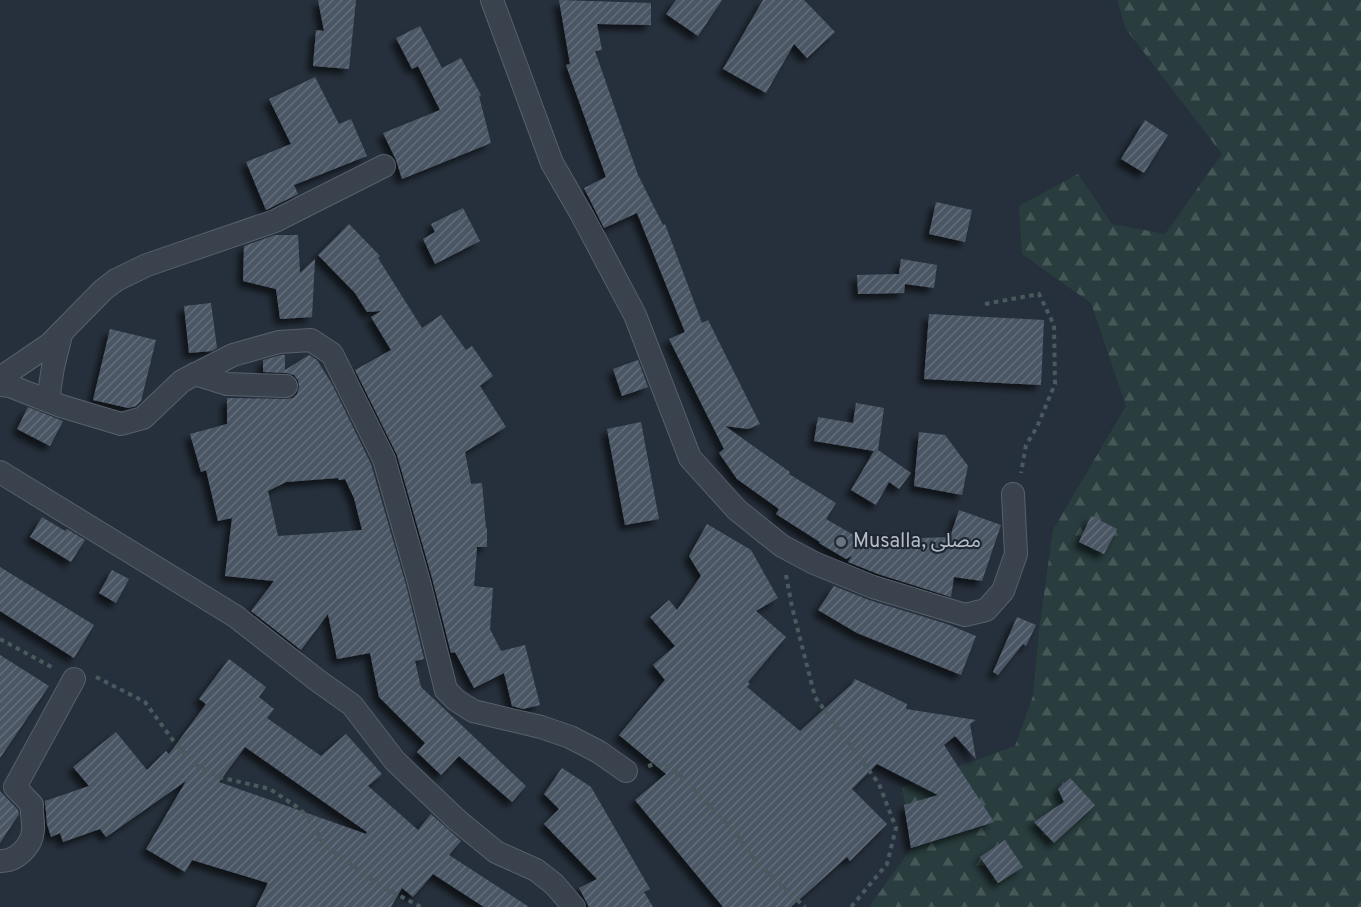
<svg xmlns="http://www.w3.org/2000/svg" width="1361" height="907" font-family="Overpass,'Noto Sans Arabic',sans-serif">
<style>
.forest{fill:url(#forest-firs)}
.building{fill:url(#building-hatch);fill-rule:evenodd;filter:url(#shadow)}
.lines{fill:none;stroke-linecap:round;stroke-linejoin:round}
.street-casing{stroke:#58606b;stroke-width:24}
.path{stroke:#485a5c;stroke-width:4;stroke-dasharray:4.5 4.5;stroke-linecap:butt}
.street{stroke:#3a424d;stroke-width:22}
.worship-dot{fill:#6b7280;stroke:#1f2732;stroke-width:2}
.labels{text-anchor:middle;dominant-baseline:central;stroke-width:4.5;stroke-linejoin:round;paint-order:stroke}
.poi-label{font-size:20px;fill:#b5bdc8;stroke:#1f2732;text-anchor:start}
</style>
<defs>
<pattern id="forest-firs" width="22" height="20" patternUnits="userSpaceOnUse" patternTransform="scale(1.5)"><rect width="22" height="20" fill="#293d3e"/><path d="M5 1l3.5 6h-7zM16 11l3.5 6h-7z" fill="#465758"/></pattern>
<pattern id="building-hatch" width="6" height="6" patternUnits="userSpaceOnUse" patternTransform="scale(1.5)"><rect width="6" height="6" fill="#4c5765"/><path d="M-1 1l2-2M0 6l6-6M5 7l2-2" fill="none" stroke="#646d7a"/></pattern>
<filter id="shadow"><feDropShadow dx="-5.5" dy="5.5" stdDeviation="3" flood-color="#0009"/></filter>
</defs>
<rect width="100%" height="100%" fill="#26303c"/>
<path class="forest" d="M 1117,0 L 1361,0 L 1361,907 L 869,907 L 913,846 L 902,787 L 1015,746 L 1033,696 L 1039,630 L 1053,530 L 1126,406 L 1091,303 L 1022,254 L 1019,206 L 1078,174 L 1112,224 L 1165,234 L 1222,154 L 1126,29 Z"/>
<g class="building">
<path d="M 318,0 L 356,0 L 349,69 L 313,66 L 316,30 L 324,31 Z"/>
<path d="M 559,0 L 651,3 L 651,25 L 597,24 L 602,50 L 595,51 L 638,175 L 663,225 L 665,224 L 702,323 L 708,320 L 760,424 L 748,429 L 725,426 L 790,472 L 789,474 L 836,503 L 826,519 L 876,548 L 885,533 L 894,539 L 950,537 L 959,510 L 1001,525 L 982,581 L 954,577 L 951,597 L 878,574 L 848,562 L 852,556 L 846,559 L 819,543 L 820,542 L 776,514 L 779,509 L 737,479 L 719,453 L 724,449 L 669,339 L 685,332 L 637,213 L 604,228 L 584,188 L 606,177 L 566,65 L 570,64 Z"/>
<path d="M 676,0 L 722,0 L 698,36 L 666,14 Z"/>
<path d="M 763,0 L 804,0 L 835,32 L 807,58 L 794,44 L 766,93 L 723,69 Z"/>
<path d="M 420,26 L 442,68 L 461,58 L 481,95 L 479,96 L 491,143 L 402,179 L 396,160 L 383,133 L 440,110 L 418,66 L 412,69 L 396,38 Z"/>
<path d="M 315,77 L 339,124 L 351,119 L 367,156 L 294,185 L 298,194 L 266,210 L 246,162 L 291,144 L 269,99 Z"/>
<path d="M 1145,120 L 1168,135 L 1144,173 L 1121,159 Z"/>
<path d="M 936,202 L 972,210 L 965,242 L 929,234 Z"/>
<path d="M 463,208 L 480,241 L 435,264 L 423,239 L 435,232 L 431,224 Z"/>
<path d="M 349,224 L 380,256 L 378,258 L 422,328 L 441,315 L 466,350 L 472,346 L 493,376 L 480,386 L 506,427 L 465,452 L 471,484 L 482,483 L 486,528 L 487,528 L 487,547 L 477,547 L 474,586 L 493,588 L 490,629 L 501,651 L 525,645 L 540,705 L 523,709 L 512,706 L 504,673 L 474,688 L 455,652 L 451,653 L 432,578 L 397,455 L 355,370 L 391,350 L 371,317 L 381,311 L 367,312 L 355,293 L 318,255 Z"/>
<path d="M 275,235 L 298,235 L 300,273 L 315,259 L 312,317 L 280,319 L 276,289 L 243,281 L 244,246 Z"/>
<path d="M 901,259 L 937,265 L 934,288 L 905,284 L 904,293 L 858,294 L 857,275 L 899,274 Z"/>
<path d="M 211,303 L 217,348 L 212,351 L 189,353 L 184,306 Z"/>
<path d="M 929,314 L 1044,320 L 1041,385 L 924,379 Z"/>
<path d="M 110,329 L 156,340 L 141,401 L 136,406 L 128,408 L 93,400 Z"/>
<path d="M 281,355 L 285,355 L 285,370 L 309,355 L 317,360 L 332,384 L 371,464 L 406,585 L 424,659 L 415,661 L 421,687 L 526,786 L 512,802 L 459,756 L 441,775 L 417,752 L 425,743 L 379,697 L 370,653 L 337,659 L 328,614 L 301,650 L 251,611 L 274,581 L 225,576 L 232,518 L 218,521 L 206,470 L 201,472 L 190,434 L 227,424 L 227,398 L 286,399 L 293,398 L 297,394 L 299,387 L 298,380 L 294,375 L 286,373 L 263,372 L 263,360 ZM 338,478 L 339,480 L 345,479 L 354,498 L 362,530 L 278,536 L 268,491 L 286,482 Z"/>
<path d="M 638,360 L 648,387 L 622,396 L 613,369 Z"/>
<path d="M 856,403 L 884,408 L 878,450 L 911,473 L 899,489 L 889,482 L 876,505 L 851,490 L 874,451 L 814,441 L 818,417 L 853,423 Z"/>
<path d="M 28,407 L 63,421 L 50,446 L 17,429 Z"/>
<path d="M 641,422 L 659,519 L 625,525 L 607,429 Z"/>
<path d="M 919,432 L 945,435 L 968,466 L 962,495 L 914,486 Z"/>
<path d="M 1091,516 L 1117,529 L 1104,554 L 1079,542 Z"/>
<path d="M 42,517 L 65,531 L 67,529 L 85,540 L 71,562 L 30,537 Z"/>
<path d="M 707,524 L 751,550 L 778,598 L 756,611 L 786,637 L 748,682 L 750,684 L 747,687 L 800,731 L 852,684 L 855,679 L 907,704 L 906,709 L 976,720 L 970,724 L 976,759 L 955,736 L 944,745 L 994,822 L 911,848 L 904,805 L 938,795 L 877,764 L 852,789 L 887,824 L 850,861 L 847,857 L 791,907 L 723,907 L 635,800 L 666,774 L 619,735 L 665,680 L 653,665 L 675,646 L 650,617 L 669,600 L 677,610 L 701,576 L 689,556 Z"/>
<path d="M 0,567 L 94,625 L 74,658 L 0,611 Z"/>
<path d="M 112,570 L 129,579 L 116,603 L 99,593 Z"/>
<path d="M 834,586 L 869,600 L 947,624 L 976,636 L 961,675 L 857,633 L 818,610 Z"/>
<path d="M 1017,617 L 1036,625 L 1026,646 L 1023,644 L 998,675 L 993,672 Z"/>
<path d="M 0,655 L 49,686 L 0,758 Z"/>
<path d="M 229,659 L 266,687 L 259,697 L 274,709 L 267,718 L 321,756 L 346,734 L 382,774 L 368,786 L 418,830 L 431,814 L 461,841 L 449,855 L 529,907 L 484,907 L 433,874 L 413,897 L 402,888 L 391,907 L 256,907 L 268,883 L 192,860 L 185,872 L 146,849 L 186,781 L 106,837 L 100,829 L 63,842 L 60,833 L 51,837 L 47,824 L 45,801 L 89,786 L 73,767 L 116,732 L 147,770 L 166,751 L 169,754 L 206,704 L 199,699 ZM 245,747 L 367,832 L 366,834 L 219,782 Z"/>
<path d="M 562,768 L 591,787 L 650,889 L 644,892 L 653,907 L 589,907 L 579,888 L 597,879 L 544,824 L 559,809 L 544,794 Z"/>
<path d="M 1070,778 L 1095,805 L 1054,843 L 1034,822 L 1064,802 L 1058,789 Z"/>
<path d="M 0,791 L 18,810 L 19,814 L 0,843 Z"/>
<path d="M 1005,840 L 1023,867 L 998,883 L 980,857 Z"/>
</g>
<g class="lines">
<g class="street-casing">
<g id="street">
<path d="M 492,0 L 552,163 L 582,215 L 635,315 L 690,458 L 737,510 L 782,546 L 814,563 L 873,587 L 965,615 L 986,610 L 1003,591 L 1016,554 L 1013,494"/>
<path d="M 195,374 L 227,384 L 286,386"/>
<path d="M 0,378 L 50,344 L 103,290 L 116,280 L 147,265 L 275,221 L 384,166"/>
<path d="M 0,385 L 10,386 L 61,406 L 121,424 L 143,418 L 182,381 L 233,355 L 279,342 L 311,340 L 332,354 L 384,459 L 419,582 L 446,690 L 456,700 L 473,711 L 541,727 L 570,737 L 599,752 L 626,771"/>
<path d="M 48,400 L 53,367 L 61,335"/>
<path d="M 0,472 L 235,616 L 317,680 L 352,705 L 395,761 L 457,820 L 496,852 L 536,870 L 554,884 L 574,907"/>
<path d="M 0,861 C 16,862 32,846 33,830 C 34,821 31,815 32,805 L 15,787 L 74,679"/>
</g>
</g>
<g class="path">
<path d="M 985,304 L 1039,294 L 1054,325 L 1055,384 L 1037,427 L 1026,445 L 1021,473"/>
<path d="M 786,575 L 792,607 L 815,697 L 879,784 L 896,828 L 887,864 L 851,907"/>
<path d="M 0,639 L 55,669"/>
<path d="M 96,677 L 145,702 L 175,743 L 196,765 L 219,777 L 270,789 L 297,807 L 312,820 L 323,844 L 381,886 L 421,907"/>
<path d="M 648,766 L 655,764 L 669,767 L 683,778 L 735,832 L 757,863 L 805,907"/>
</g>
<use href="#street" class="street"/>
</g>
<circle class="worship-dot" cx="841" cy="542" r="6"/>
<g class="labels">
<g class="poi-label">
<text x="853" y="542">Musalla, مصلى</text>
</g>
</g>
</svg>
